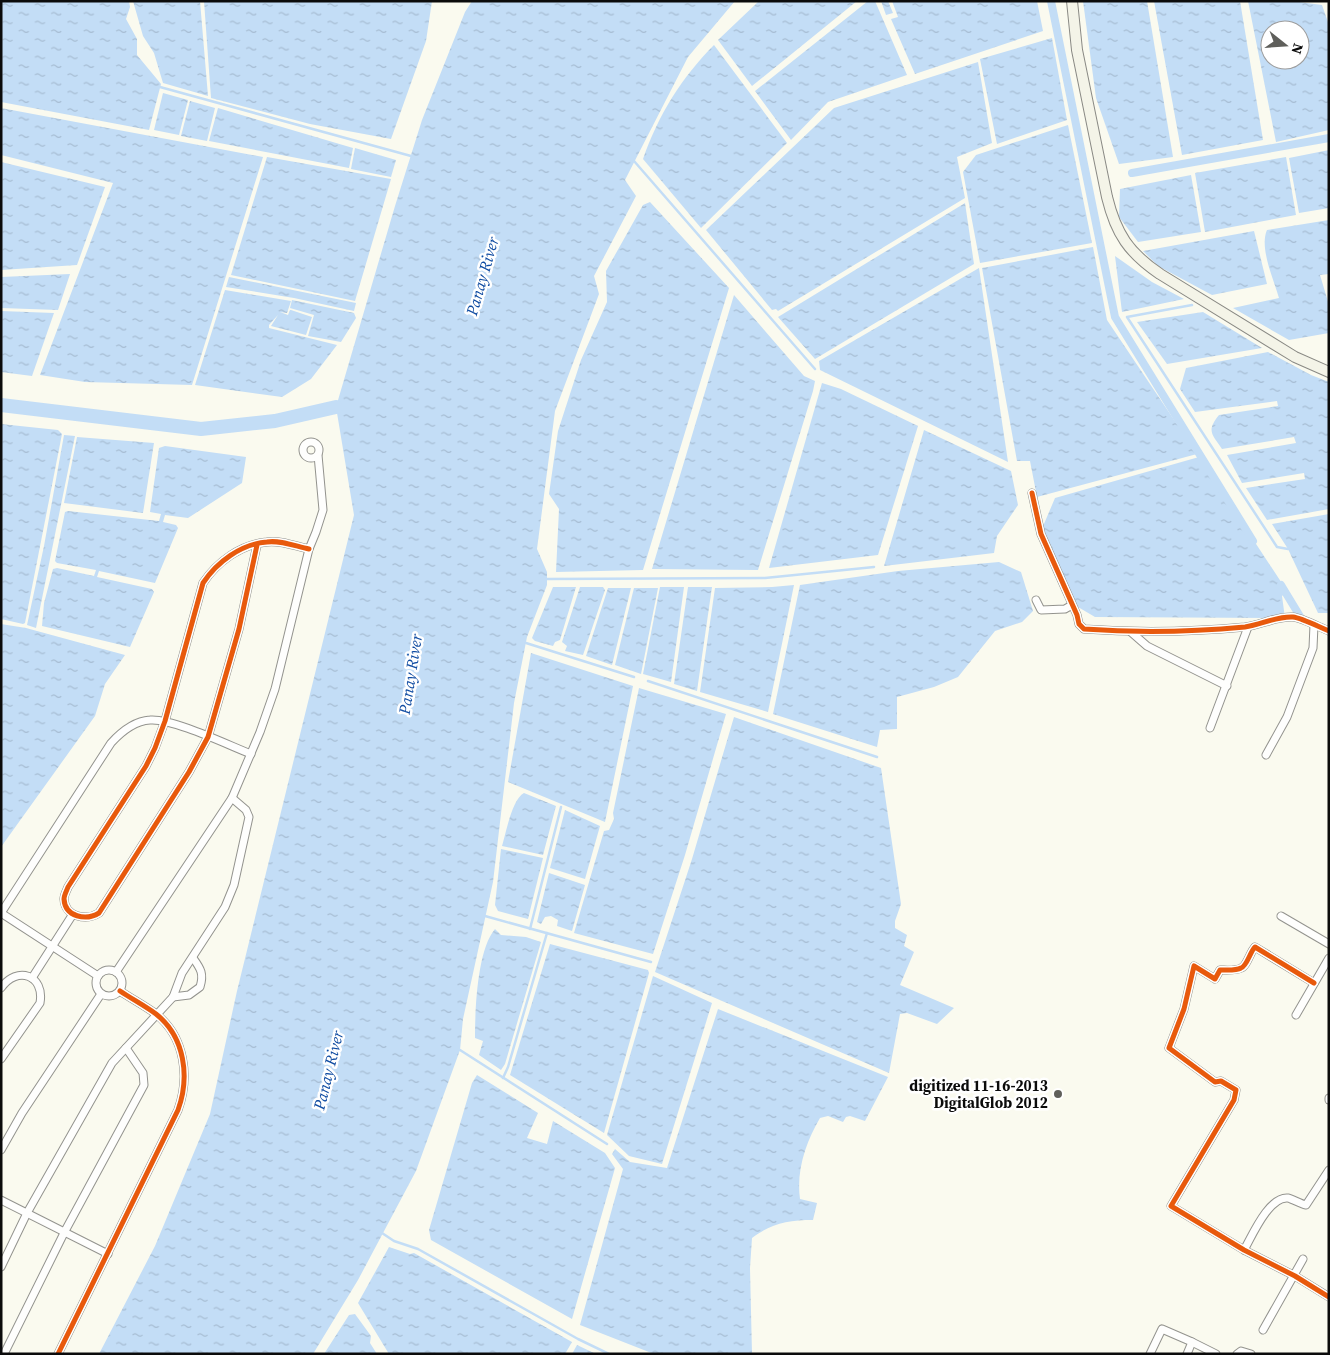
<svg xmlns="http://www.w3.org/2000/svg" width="1330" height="1355" font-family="'Source Serif 4',serif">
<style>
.water{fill:url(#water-ripples);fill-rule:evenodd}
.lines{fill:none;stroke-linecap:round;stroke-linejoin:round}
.stream{stroke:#c3ddf6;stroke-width:2.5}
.canal{stroke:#c3ddf6;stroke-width:8}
.river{stroke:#c3ddf6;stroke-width:14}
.minor-casing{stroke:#93938e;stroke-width:9}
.secondary-casing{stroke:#898984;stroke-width:12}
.minor{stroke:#fefefd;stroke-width:7}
.secondary{stroke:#f4f4e8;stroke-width:10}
.cycleway-casing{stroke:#fff;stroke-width:8}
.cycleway{stroke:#e8590c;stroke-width:5}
.poi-dot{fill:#5f5f5b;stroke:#fff;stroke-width:2}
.labels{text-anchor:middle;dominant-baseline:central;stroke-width:5;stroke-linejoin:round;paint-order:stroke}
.poi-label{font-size:15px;font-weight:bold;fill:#0b0b0b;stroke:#fff;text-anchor:end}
.water-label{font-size:16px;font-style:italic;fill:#104ca2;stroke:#fff}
</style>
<defs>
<pattern id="water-ripples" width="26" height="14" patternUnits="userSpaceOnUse" patternTransform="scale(1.25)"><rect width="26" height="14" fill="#c3ddf6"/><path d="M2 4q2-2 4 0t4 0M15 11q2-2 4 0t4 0" fill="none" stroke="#a6bcd2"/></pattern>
</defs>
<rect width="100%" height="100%" fill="#fafaef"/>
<g class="water">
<path d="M 1,1 L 129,1 L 130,7 L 126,19 L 137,39 L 137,55 L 161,84 L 149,130 L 1,102 Z"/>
<path d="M 133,1 L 200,1 L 208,96 L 163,83 L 154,53 L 143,36 Z"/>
<path d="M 204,1 L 432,1 L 426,41 L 391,139 L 310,124 L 211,98 Z"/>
<path d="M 472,1 L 735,1 L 688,57 L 625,180 L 636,196 L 594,276 L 599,294 L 555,411 L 537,549 L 547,572 L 547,585 L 527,637 L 514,703 L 493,882 L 463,1019 L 460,1050 L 416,1171 L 358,1280 L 313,1354 L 99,1354 L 155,1246 L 210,1114 L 237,991 L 354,515 L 336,407 L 395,206 L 422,120 L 465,12 Z"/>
<path d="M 759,1 L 857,1 L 752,86 L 718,40 Z"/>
<path d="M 868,1 L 875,1 L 907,75 L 828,102 L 791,140 L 755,91 Z"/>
<path d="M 881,1 L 888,1 L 893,13 L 886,15 Z"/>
<path d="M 892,1 L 1037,1 L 1043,31 L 915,74 L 891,19 L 898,17 Z"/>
<path d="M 1083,1 L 1147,1 L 1173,157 L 1119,164 L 1096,98 Z"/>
<path d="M 1154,1 L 1240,1 L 1263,140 L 1182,155 Z"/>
<path d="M 1248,1 L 1292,1 L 1322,5 L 1329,25 L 1329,130 L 1276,142 ZM 1270,30 L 1300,30 L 1300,60 L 1270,60 Z"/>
<path d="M 1052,38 L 1067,120 L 997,144 L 980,59 Z"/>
<path d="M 714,45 L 787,143 L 701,228 L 643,159 C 658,115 682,77 714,45 Z"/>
<path d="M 978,62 L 992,143 L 957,157 L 965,198 L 778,311 L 776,309 L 772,310 L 706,230 L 834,108 Z"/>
<path d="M 163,93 L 188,100 L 179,135 L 154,130 Z"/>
<path d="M 190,101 L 215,108 L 207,141 L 181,136 Z"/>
<path d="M 1,108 L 263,157 L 192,385 L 85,382 L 40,375 L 113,183 L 1,155 Z"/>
<path d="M 218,108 L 353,148 L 349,168 L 209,141 Z"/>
<path d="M 1068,125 L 1092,243 L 980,263 L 963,172 L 976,155 Z"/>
<path d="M 355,148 L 396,160 L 391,177 L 351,169 Z"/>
<path d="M 1329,150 L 1329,208 L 1299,213 L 1289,158 Z"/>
<path d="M 267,157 L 391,179 L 355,301 L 231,275 Z"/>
<path d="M 1286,157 L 1296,215 L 1205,232 L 1195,173 Z"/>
<path d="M 1,162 L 105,187 L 77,265 L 1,270 Z"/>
<path d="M 1191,175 L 1201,232 L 1138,242 L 1119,217 L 1120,189 Z"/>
<path d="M 650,202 L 729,288 L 643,570 L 556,572 L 559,509 L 549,494 L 558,431 L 581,360 L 607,302 L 606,271 L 643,205 Z"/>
<path d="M 965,203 L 974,264 L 815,359 L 778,317 Z"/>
<path d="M 1329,220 L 1329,274 L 1320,275 L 1329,305 L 1329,333 L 1289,340 L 1233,308 L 1279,298 C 1274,280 1259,248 1267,230 Z"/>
<path d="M 1254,231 L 1267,284 L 1212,295 L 1158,266 L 1143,251 Z"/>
<path d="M 1093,247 L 1107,320 L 1197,454 L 1037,497 L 1030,461 L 1017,461 L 982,268 Z"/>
<path d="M 1115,256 L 1152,282 L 1184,299 L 1122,312 Z"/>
<path d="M 979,268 L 1008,462 L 820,370 L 819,361 Z"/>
<path d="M 70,274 L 58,310 L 1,308 L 1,277 Z"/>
<path d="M 229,277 L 356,303 L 354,311 L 294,298 L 226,287 Z"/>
<path d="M 225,290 L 291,301 L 287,313 L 280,312 L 288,315 L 290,310 L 291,310 L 312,317 L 306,335 L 271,326 L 278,315 L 269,325 L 269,328 L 337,345 L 311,379 L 282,397 L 195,385 Z"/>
<path d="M 734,295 L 804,376 L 815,381 L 813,391 L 758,570 L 652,569 Z"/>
<path d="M 292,300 L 354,313 L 356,318 L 341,342 L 308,336 L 314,315 L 290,308 Z"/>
<path d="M 1,311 L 54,313 L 32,376 L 1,372 Z"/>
<path d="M 1203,312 L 1262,348 L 1167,364 L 1137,322 Z"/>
<path d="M 1268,352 L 1311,375 L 1329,382 L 1329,509 L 1267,520 L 1246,488 L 1305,479 L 1304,473 L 1242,483 L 1227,455 L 1296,443 L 1294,437 L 1222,449 C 1212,434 1206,431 1219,415 L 1278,406 L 1277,401 L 1195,412 L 1180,389 L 1186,368 Z"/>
<path d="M 822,383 L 841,389 L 918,426 L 878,555 L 769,568 Z"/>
<path d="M 1,424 L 58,430 L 62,434 L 25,623 L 23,624 L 1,619 Z"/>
<path d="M 924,430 L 1011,471 L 1018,505 L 997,536 L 994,553 L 884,566 Z"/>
<path d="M 64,435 L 75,436 L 36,628 L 27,625 L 44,546 Z"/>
<path d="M 77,437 L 154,443 L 143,513 L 64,503 Z"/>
<path d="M 165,446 L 246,457 L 242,483 L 188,518 L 165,515 L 163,522 L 176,525 L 178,528 L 155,583 L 99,571 L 97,577 L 152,589 L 154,592 L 130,647 L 42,626 L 44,603 L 53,569 L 57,568 L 94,576 L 96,570 L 57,563 L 55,561 L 65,512 L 68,511 L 159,521 L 161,514 L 150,512 L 159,448 Z"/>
<path d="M 1199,457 L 1287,591 L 1282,596 L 1285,618 L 1095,617 L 1078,607 L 1041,531 L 1055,498 Z"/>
<path d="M 1329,514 L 1329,613 L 1318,613 L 1288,549 L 1272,524 Z"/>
<path d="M 999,562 L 1021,572 L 1033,611 L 1022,622 L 995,631 L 958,677 L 934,687 L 897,697 L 897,729 L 880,730 L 877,747 L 773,714 L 800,585 L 898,571 Z"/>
<path d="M 794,585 L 768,712 L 700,692 L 715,588 L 772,587 Z"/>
<path d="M 553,587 L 576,587 L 560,640 L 555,642 L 553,646 L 535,641 L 532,638 Z"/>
<path d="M 580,587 L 603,587 L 605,590 L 583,655 L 565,651 L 567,646 L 562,642 Z"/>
<path d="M 660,587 L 684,587 L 671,682 L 643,674 Z"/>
<path d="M 688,587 L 712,587 L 697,691 L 674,684 Z"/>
<path d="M 608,588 L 631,588 L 612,665 L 586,656 Z"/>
<path d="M 634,588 L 658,588 L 641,674 L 615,665 Z"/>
<path d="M 1,624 L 26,628 L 125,655 L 105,684 L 95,716 L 1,847 Z"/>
<path d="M 531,653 L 633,686 L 605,822 L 508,782 Z"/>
<path d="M 639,688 L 726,714 L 685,855 L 653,954 L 574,933 L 604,831 L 609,830 L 614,819 L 613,813 Z"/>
<path d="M 734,717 L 881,768 L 901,904 L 895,921 L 895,928 L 907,935 L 904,946 L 914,952 L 900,985 L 954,1008 L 937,1024 L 907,1013 L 900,1014 L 889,1073 L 655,972 L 692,859 Z"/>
<path d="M 524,793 L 556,806 L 543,855 L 502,846 C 506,833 512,799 524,793 Z"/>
<path d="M 565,810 L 600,826 L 585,879 L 550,868 Z"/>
<path d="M 501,849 L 543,858 L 528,919 L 498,911 L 495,905 Z"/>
<path d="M 549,873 L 585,885 L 572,931 L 557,926 L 558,920 L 551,916 L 545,917 L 541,924 L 537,922 Z"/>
<path d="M 495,929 L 501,935 L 526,937 L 541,942 L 505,1064 L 501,1070 L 479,1055 L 483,1041 L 475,1038 C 475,1011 477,950 495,929 Z"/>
<path d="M 550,944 L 648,970 L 649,973 L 604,1133 L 510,1075 Z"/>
<path d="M 653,976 L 712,1003 L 662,1164 L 629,1156 L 607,1135 Z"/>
<path d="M 718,1009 L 888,1077 L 865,1121 L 850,1116 L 846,1117 L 843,1122 L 828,1116 L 820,1118 C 806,1142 796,1170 800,1199 L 817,1203 L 813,1220 C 788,1220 772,1223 752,1238 L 750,1268 L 752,1354 L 654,1354 L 580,1325 L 623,1169 L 612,1154 L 615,1149 L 630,1162 L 667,1168 Z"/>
<path d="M 477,1075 L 538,1113 L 527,1138 L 547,1144 L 553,1121 L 605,1153 L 615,1168 L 572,1319 L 431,1240 L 429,1230 L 472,1083 Z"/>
<path d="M 389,1247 L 410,1254 L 414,1253 L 572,1342 L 565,1354 L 389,1354 L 358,1303 Z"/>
<path d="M 355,1314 L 371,1336 L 370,1343 L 377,1354 L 324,1354 L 349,1315 Z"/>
<path d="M 577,1345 L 596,1354 L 572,1354 Z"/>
</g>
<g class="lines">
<g class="stream">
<path d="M 160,87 L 411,156"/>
<path d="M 634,161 L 815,369"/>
<path d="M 1192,305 L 1127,317 L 1277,547 L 1288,549"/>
<path d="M 547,579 L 765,578 L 874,567"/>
<path d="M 526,643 L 634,677"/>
<path d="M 648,681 L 877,757"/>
<path d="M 485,916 L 651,962"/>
<path d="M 530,929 L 561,807"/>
<path d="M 460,1050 L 607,1144"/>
<path d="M 503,1078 L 508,1067 L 547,933"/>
<path d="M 382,1233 L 394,1241 L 418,1249 L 578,1339 L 609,1354"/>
</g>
<g class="canal">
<path d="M 1051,1 L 1115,317 L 1253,541"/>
<path d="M 1132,173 L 1329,138"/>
<path d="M 1281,585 L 1301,618"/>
</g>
<path class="river" d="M 1,405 L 201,429 L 275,421 L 336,407"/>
<g class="minor-casing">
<g id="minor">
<circle cx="311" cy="450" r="8"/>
<path d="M 1032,493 L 1041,534 L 1077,615 L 1079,624 L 1084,629 C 1138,633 1191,632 1245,627 C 1261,625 1276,616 1293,617 C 1302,618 1319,627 1329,631"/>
<path d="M 257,545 L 239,629 L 208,737 L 189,772 L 99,913 C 86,921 65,917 64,899 C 64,895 67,890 68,887 L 146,766 L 155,748 L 165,721 L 203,583 C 217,562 241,544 267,542 C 280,540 295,546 309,549"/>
<path d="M 1036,600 L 1041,610 L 1065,609 L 1072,605"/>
<path d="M 1131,632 L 1147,646 L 1227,686"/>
<path d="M 1210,728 L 1248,627"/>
<path d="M 1266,755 L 1287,717 L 1313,648 L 1314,625"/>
<path d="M 1,913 L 111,743 C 121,732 134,721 150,720 C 172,718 228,745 251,754"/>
<path d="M 1,913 L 98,976"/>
<path d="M 1281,916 L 1329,944"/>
<circle cx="109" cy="983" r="13"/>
<path d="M 116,972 L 232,798 L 260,732 L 275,689 L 309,549 L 316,532 L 323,510 L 318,455"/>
<path d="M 32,978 L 73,914"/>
<path d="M 1314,983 L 1255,947 C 1250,952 1247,966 1241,968 C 1236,971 1226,970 1220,970 L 1215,979 L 1194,966 L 1184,1009 L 1169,1048 L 1215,1082 L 1221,1081 L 1236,1090 L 1234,1100 L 1171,1206 L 1244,1250 L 1295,1276 L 1329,1297"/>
<path d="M 1,988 C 17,965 45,975 40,1003 L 1,1059"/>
<path d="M 173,997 L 189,995 L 200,987 C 204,974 201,969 193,958"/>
<path d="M 1296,1015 L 1329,958"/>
<path d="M 1329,1098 L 1329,1100"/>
<path d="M 1,1150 L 22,1113 L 101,994"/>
<path d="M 1,1200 L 108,1254"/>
<path d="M 1244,1250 C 1252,1236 1269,1196 1288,1198 C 1293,1199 1300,1204 1306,1205 L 1329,1170"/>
<path d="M 1,1267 L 27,1213 L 112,1063 L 173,997 L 182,973 L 225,907 L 234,885 L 249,817 L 246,810 L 232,798"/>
<path d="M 1263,1330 L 1303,1259"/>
<path d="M 1192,1342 L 1216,1354"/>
<path d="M 4,1354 L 65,1231 L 144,1085 L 143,1073 L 126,1048"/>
<path d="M 58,1354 L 178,1110 C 190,1077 185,1037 156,1014 C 145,1006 132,999 120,991"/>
<path d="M 1150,1354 L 1162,1329 L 1192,1342 L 1187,1354"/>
<path d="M 1237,1354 L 1241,1351 L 1251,1354"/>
</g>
</g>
<g class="secondary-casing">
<path id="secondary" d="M 1072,1 L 1077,50 L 1107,197 C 1116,234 1129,253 1160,274 L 1295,357 L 1329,372"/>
</g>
<use href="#minor" class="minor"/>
<use href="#secondary" class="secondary"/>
<g class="cycleway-casing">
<g id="cycleway">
<path d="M 1032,493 L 1041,534 L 1077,615 L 1079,624 L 1084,629 C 1138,633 1191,632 1245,627 C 1261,625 1276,616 1293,617 C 1302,618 1319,627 1329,631"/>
<path d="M 257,545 L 239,629 L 208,737 L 189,772 L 99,913 C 86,921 65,917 64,899 C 64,895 67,890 68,887 L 146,766 L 155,748 L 165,721 L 203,583 C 217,562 241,544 267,542 C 280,540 295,546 309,549"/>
<path d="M 1314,983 L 1255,947 C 1250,952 1247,966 1241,968 C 1236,971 1226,970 1220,970 L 1215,979 L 1194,966 L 1184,1009 L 1169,1048 L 1215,1082 L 1221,1081 L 1236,1090 L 1234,1100 L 1171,1206 L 1244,1250 L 1295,1276 L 1329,1297"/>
<path d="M 58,1354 L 178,1110 C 190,1077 185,1037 156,1014 C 145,1006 132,999 120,991"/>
</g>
</g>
<use href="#cycleway" class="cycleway"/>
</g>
<circle class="poi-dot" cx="1058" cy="1094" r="5"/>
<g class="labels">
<g class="poi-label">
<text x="1048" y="1085">digitized 11-16-2013<tspan x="1048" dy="17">DigitalGlob 2012</tspan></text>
</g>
<g class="water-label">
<text transform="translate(482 276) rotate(-74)">Panay River</text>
<text transform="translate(410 674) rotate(-81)">Panay River</text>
<text transform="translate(328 1070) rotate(-76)">Panay River</text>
</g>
</g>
<rect width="1330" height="1355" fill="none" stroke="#0b0b0b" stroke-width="5"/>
<g transform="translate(1285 45) rotate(107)"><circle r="24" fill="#ffffff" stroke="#9d9d9d"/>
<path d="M0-4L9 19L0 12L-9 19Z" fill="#5f5f5b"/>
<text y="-8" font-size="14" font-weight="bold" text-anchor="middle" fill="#0b0b0b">N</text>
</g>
</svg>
